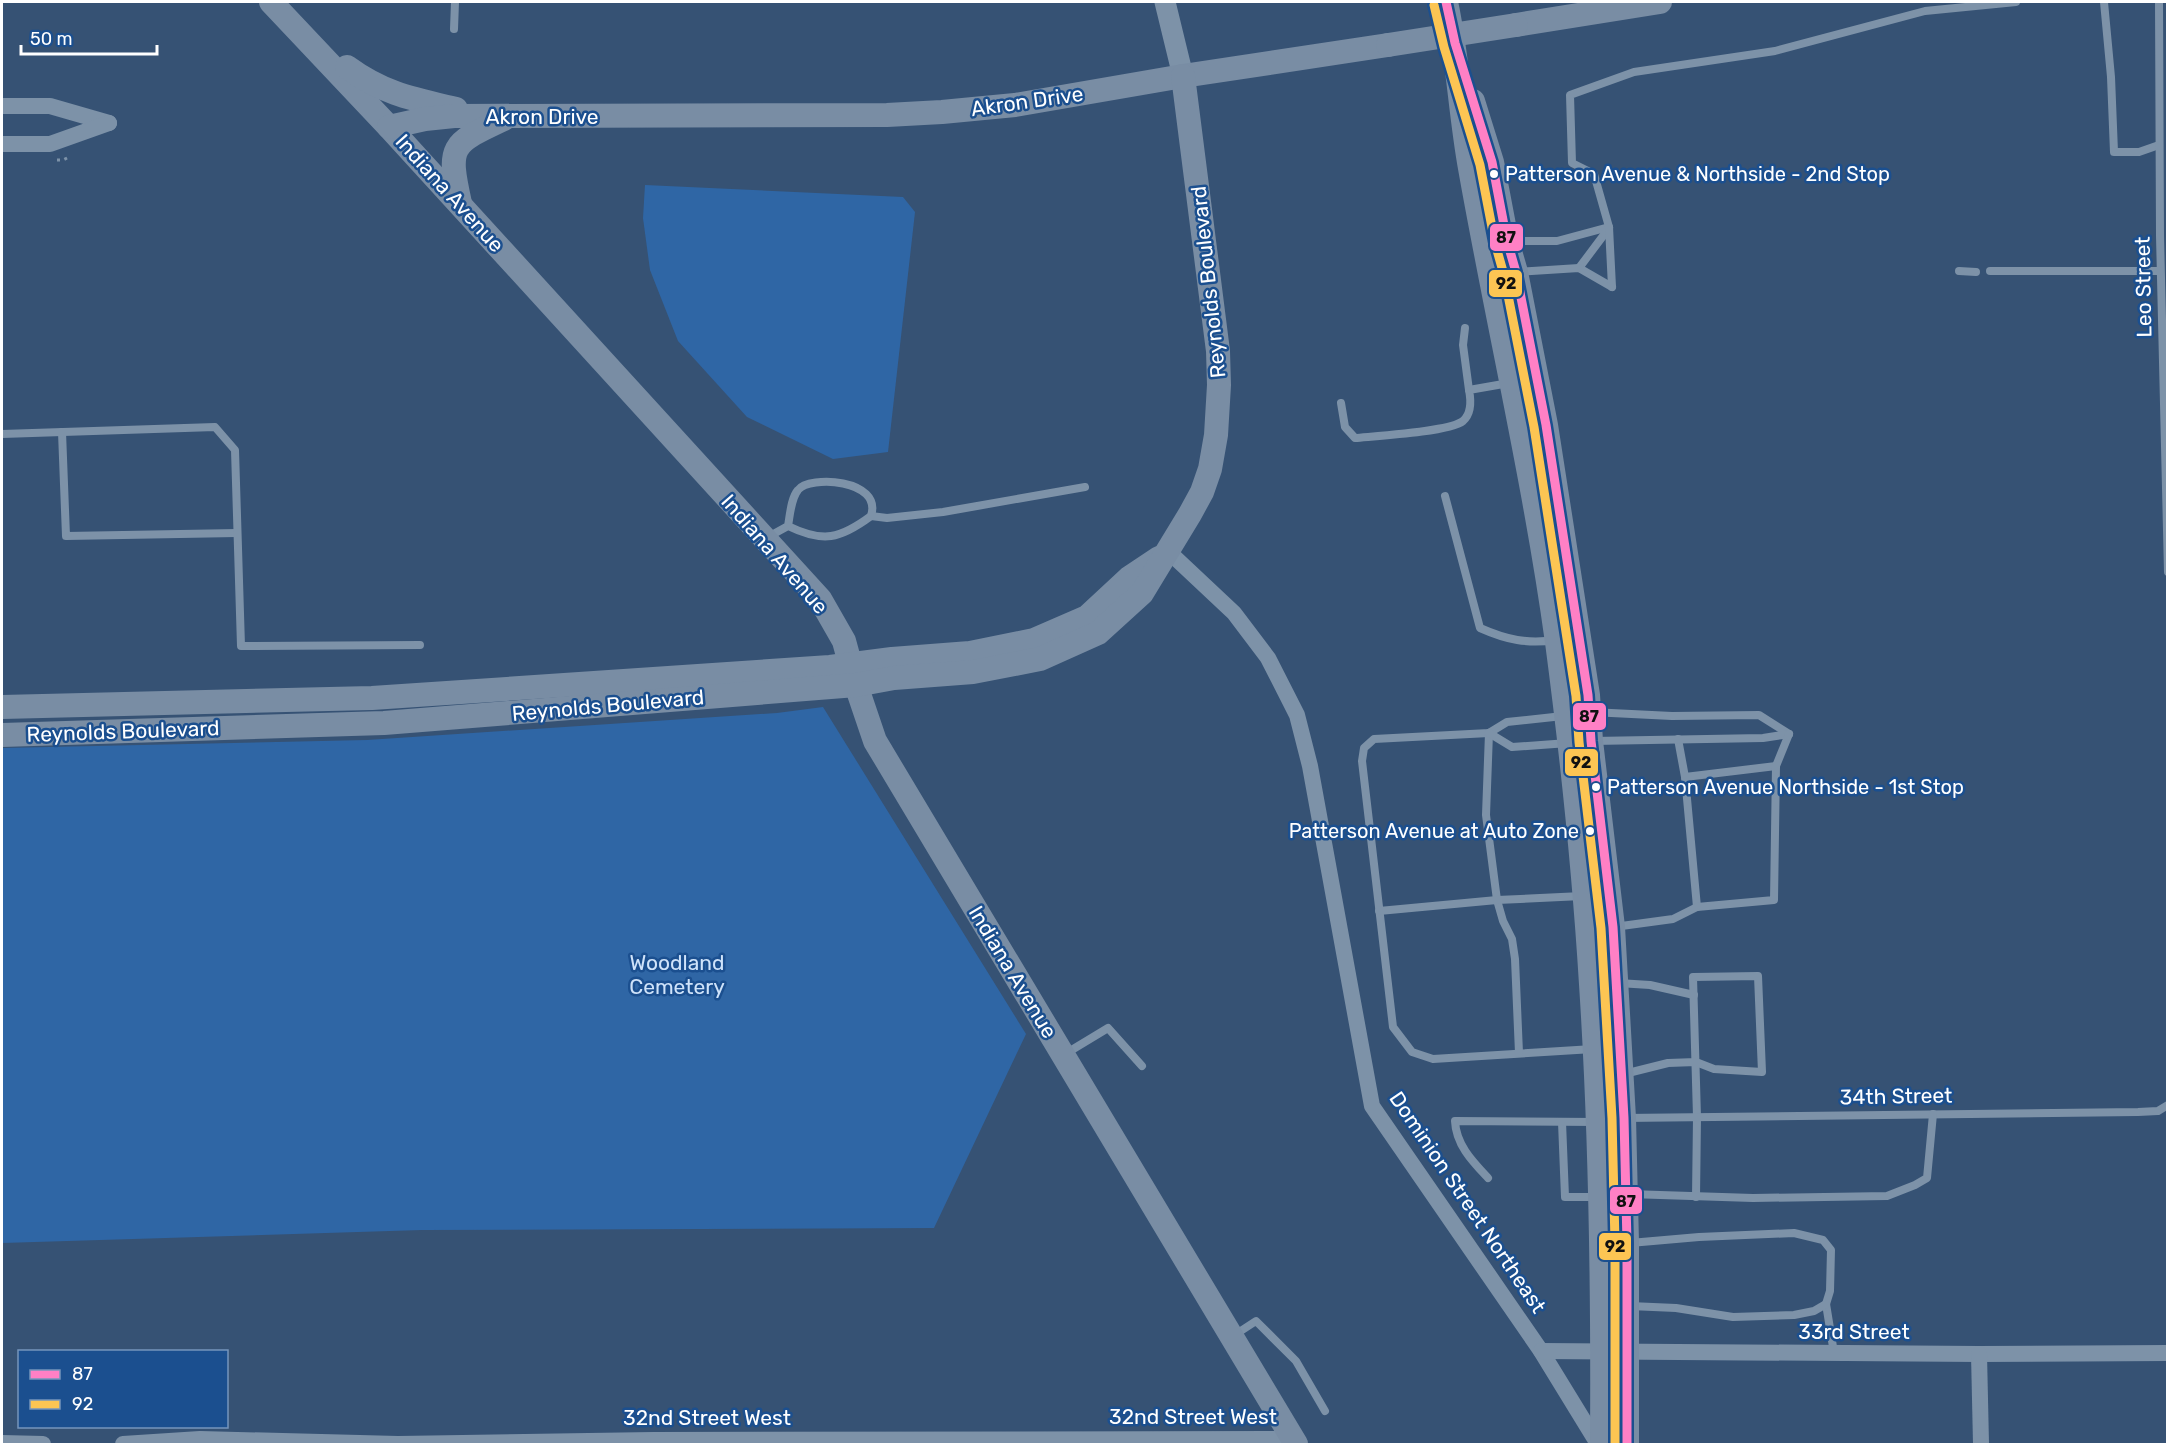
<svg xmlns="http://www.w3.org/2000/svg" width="2169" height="1446" font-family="Rubik,sans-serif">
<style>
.green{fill:#2f66a5}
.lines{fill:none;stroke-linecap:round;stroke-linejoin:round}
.path{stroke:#7d92a8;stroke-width:3;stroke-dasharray:3 4.5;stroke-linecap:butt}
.service{stroke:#7d92a8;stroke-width:8}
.minor{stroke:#7d92a8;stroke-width:16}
.tertiary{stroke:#7d92a8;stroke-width:21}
.secondary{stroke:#798da4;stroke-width:24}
.secondary-bridge{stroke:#798da4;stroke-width:24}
.bus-1-casing{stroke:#1b4f8f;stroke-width:14}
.bus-2-casing{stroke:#1b4f8f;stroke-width:14}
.bus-1{stroke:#ff80c5;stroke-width:9}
.bus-2{stroke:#fcc553;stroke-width:9}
.bus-dot{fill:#fff;stroke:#1b4f8f;stroke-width:2}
.labels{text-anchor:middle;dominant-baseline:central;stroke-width:5;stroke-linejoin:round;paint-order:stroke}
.bus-label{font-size:20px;fill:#fff;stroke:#1b4f8f;text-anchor:start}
.street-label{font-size:21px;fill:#fff;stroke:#1b4f8f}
.park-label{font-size:21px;fill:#cfe3fa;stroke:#1b4f8f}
.line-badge{stroke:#1b4f8f;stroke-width:2}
.pale-badge-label{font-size:16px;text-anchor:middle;font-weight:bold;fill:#111}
</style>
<rect width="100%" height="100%" fill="#365274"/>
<g class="green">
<path d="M 645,185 L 903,197 L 915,212 L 888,452 L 833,459 L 747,417 L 678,341 L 650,270 L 643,218 Z"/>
<path d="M 823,707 L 1026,1034 L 934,1228 L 422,1230 L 2,1243 L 2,778 L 3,748 L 367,740 L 777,713 Z"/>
</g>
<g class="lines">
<path class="path" d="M 57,160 L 63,160 L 71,156"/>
<g class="service">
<path d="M 2104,2 L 2111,77 L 2114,152 L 2139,152 L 2159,145"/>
<path d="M 2159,2 L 2160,236 L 2168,572"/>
<path d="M 454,29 L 455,2"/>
<path d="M 1510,241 L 1557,241 L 1609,227"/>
<path d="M 1579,268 L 1609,228"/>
<path d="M 1959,271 L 1976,272"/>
<path d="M 1990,271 L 2160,271"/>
<path d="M 1518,272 L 1579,268 L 1612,287"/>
<path d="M 1612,287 L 1609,227 L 1594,174 L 1572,163 L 1570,95 L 1634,72 L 1775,51 L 1925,11 L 2016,2"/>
<path d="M 1465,328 L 1463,345 L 1469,390"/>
<path d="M 1341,403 L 1345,427 L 1355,438 C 1376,436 1449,432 1463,421 C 1472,413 1471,400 1469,390 L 1509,383"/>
<path d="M 62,432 L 66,536 L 237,533"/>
<path d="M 2,434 L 215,427 L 235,450 L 241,646 L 420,645"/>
<path d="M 1445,496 L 1480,628 C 1507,640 1527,644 1556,640"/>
<path d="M 871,516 L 887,518 L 943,512 L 1085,487"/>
<path d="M 768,537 L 788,526 C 790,515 791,498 798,490 C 809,475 883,479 871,516 C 840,539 823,543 788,526"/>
<path d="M 1591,712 L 1672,716 L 1759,715 L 1789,734"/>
<path d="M 1563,716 L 1507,722 L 1489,733 L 1374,739 L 1364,748 L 1362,761 L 1393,1027 L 1412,1052 L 1433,1059 L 1593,1049"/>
<path d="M 1489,733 L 1486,815 L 1497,900 L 1503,921 L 1512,939 L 1515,959 L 1519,1053"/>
<path d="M 1489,733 L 1512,747 L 1568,743"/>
<path d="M 1678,739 L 1685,777 L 1697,907"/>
<path d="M 1593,741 L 1763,738 L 1789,734"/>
<path d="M 1685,777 L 1776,766"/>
<path d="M 1379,911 L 1497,900 L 1582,896"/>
<path d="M 1614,927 L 1673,919 L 1697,907 L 1774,900 L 1776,766 L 1789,734"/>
<path d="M 1618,983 L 1650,985 L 1694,995"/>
<path d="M 1065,1054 L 1108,1028 L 1142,1066"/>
<path d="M 1624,1074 L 1668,1063 L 1696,1062 L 1714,1069 L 1762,1072 L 1758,976 L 1693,977 L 1697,1117 L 1696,1197"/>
<path d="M 1562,1122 L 1565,1197 L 1597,1197"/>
<path d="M 1488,1178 C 1473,1162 1456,1145 1455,1121 L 1598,1122 L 1624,1118 L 2138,1112 L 2158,1111 L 2168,1105"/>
<path d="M 1629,1194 L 1753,1198 L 1887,1196 L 1915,1185 L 1927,1178 L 1933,1114"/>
<path d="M 1630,1243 L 1699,1237 L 1794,1233 L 1823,1240 L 1831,1250 L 1830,1291 L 1826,1304 L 1834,1353"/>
<path d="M 1630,1306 L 1676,1308 L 1733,1317 L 1794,1315 L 1814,1311 L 1826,1304"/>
<path d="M 1233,1336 L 1256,1321 L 1296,1361 L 1325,1411"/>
</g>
<g class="minor">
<path d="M 2,106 L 50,106 L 109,123"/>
<path d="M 2,144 L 50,144 L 109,123"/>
<path d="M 1168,551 L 1234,613 L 1268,658 L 1297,715 L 1310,766 L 1372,1106 L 1541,1351 L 1598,1444"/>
<path d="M 1541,1351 L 1979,1354 L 2168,1353"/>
<path d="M 1979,1354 L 1981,1444"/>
<path d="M 2,1443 L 43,1444"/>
<path d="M 123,1444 L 200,1439 L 398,1444 L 653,1440 L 1292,1439 L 1292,1444"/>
</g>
<path class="tertiary" d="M 1165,2 L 1183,76"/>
<g class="secondary">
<path d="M 271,2 L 389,127 L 820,599 L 844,641 L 856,685 L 875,741 L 1296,1444"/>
<path d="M 1446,2 C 1458,57 1460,113 1470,168 C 1498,326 1535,483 1557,642 C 1572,756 1584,870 1591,984 C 1601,1137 1603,1291 1602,1444"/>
<path d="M 1516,25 L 1660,2"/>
<path d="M 347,67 C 384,94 413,99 456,109"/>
<path d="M 1473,101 L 1492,162 L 1507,241 L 1516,272 L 1546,425 L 1588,695 L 1591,741 L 1613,927 L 1624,1118 L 1627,1243 L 1627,1444"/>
<path d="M 389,127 L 425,119 L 454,116 L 887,115 L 942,112 L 1015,105 L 1183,76 L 1388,45"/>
<path d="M 460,203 C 447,145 451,144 504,119"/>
<path d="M 2,707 L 372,698 L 830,667 L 892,659 L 970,653 L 1034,640 L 1087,617 L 1129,578 L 1159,558"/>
<path d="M 2,735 L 384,723 L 856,685 L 894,678 L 973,672 L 1040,659 L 1098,633 L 1142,593 L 1190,514 L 1202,492 L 1210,469 L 1216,435 L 1219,385 L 1218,351 L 1183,76"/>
</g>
<path class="secondary-bridge" d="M 1388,45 L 1516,25"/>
<g class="bus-1-casing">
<path id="bus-1" d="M 1446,2 L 1455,43 L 1492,162 L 1507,241 L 1516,272 L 1546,425 L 1588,695 L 1591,741 L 1613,927 L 1624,1118 L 1627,1243 L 1627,1444"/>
</g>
<g class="bus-2-casing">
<path id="bus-2" d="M 1434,5 L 1444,47 L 1480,165 L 1495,243 L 1504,275 L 1534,427 L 1576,696 L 1579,742 L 1601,928 L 1612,1118 L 1615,1243 L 1615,1444"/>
</g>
<use href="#bus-1" class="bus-1"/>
<use href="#bus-2" class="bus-2"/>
</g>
<g class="bus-dot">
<circle cx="1494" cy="174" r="5"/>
<circle cx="1596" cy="787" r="5"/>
<circle cx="1590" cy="831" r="5"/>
</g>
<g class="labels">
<g class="bus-label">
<text x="1505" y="174">Patterson Avenue &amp; Northside - 2nd Stop</text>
<text x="1607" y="787">Patterson Avenue Northside - 1st Stop</text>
<text x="1579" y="831" text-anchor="end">Patterson Avenue at Auto Zone</text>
</g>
<g class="street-label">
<text transform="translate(1027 101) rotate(-8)">Akron Drive</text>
<text x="542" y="116">Akron Drive</text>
<text transform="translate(450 193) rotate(48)">Indiana Avenue</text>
<text transform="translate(1208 282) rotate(-96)">Reynolds Boulevard</text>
<text transform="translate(2143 287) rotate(-91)">Leo Street</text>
<text transform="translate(775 554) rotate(49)">Indiana Avenue</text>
<text transform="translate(608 705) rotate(-5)">Reynolds Boulevard</text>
<text transform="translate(123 731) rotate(-2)">Reynolds Boulevard</text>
<text transform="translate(1013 972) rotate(59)">Indiana Avenue</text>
<text transform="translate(1896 1096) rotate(-1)">34th Street</text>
<text transform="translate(1468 1202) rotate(56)">Dominion Street Northeast</text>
<text x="1854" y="1331">33rd Street</text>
<text x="1193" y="1416">32nd Street West</text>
<text x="707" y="1417">32nd Street West</text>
</g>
<g class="park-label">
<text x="677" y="962">Woodland<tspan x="677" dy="24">Cemetery</tspan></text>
</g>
</g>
<g class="line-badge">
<rect x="1489" y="223" width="35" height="29" rx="6" fill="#ff80c5"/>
<rect x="1488" y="269" width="35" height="29" rx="6" fill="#fcc553"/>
<rect x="1572" y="702" width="35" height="29" rx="6" fill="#ff80c5"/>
<rect x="1564" y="748" width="35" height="29" rx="6" fill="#fcc553"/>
<rect x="1609" y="1186" width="34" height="29" rx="6" fill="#ff80c5"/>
<rect x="1598" y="1232" width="34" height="29" rx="6" fill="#fcc553"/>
</g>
<g class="pale-badge-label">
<text x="1506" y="243">87</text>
<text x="1506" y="289">92</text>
<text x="1589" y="722">87</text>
<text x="1581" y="768">92</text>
<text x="1626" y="1207">87</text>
<text x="1615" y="1252">92</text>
</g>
<rect width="2169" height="1446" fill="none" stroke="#ffffff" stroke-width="6"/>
<rect x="18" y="1350" width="210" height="78" fill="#1b4f8f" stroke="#7695bc" stroke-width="1.5"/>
<rect x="30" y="1370" width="30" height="9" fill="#ff80c5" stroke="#7695bc" stroke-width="1.5"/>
<text x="72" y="1380" font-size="18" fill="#ffffff">87</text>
<rect x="30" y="1400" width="30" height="9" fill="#fcc553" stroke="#7695bc" stroke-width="1.5"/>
<text x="72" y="1410" font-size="18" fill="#ffffff">92</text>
<path d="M21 45v9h136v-9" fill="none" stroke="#ffffff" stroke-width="3"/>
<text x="30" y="45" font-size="18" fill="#ffffff" stroke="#1b4f8f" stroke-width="4.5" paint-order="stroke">50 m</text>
</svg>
